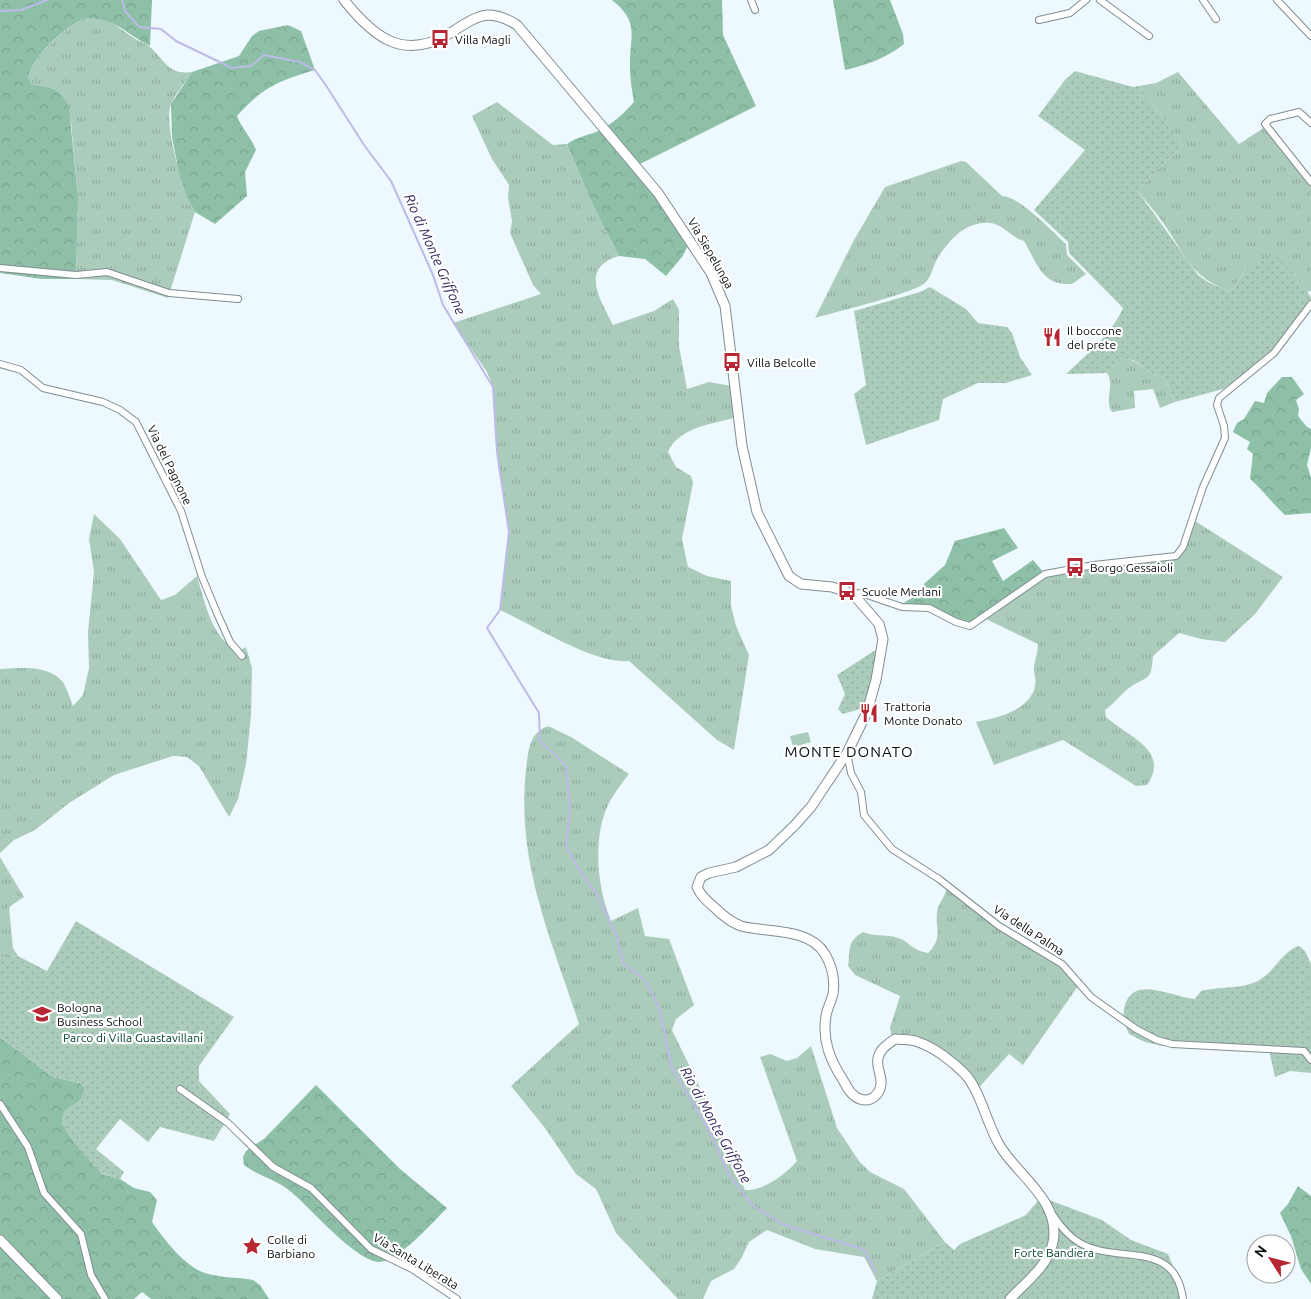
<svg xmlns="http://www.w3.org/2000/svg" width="1311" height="1299" font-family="Ubuntu,sans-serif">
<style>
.grass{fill:url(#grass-tufts)}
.forest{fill:url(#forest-crowns)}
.park{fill:url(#park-dots)}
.pitch{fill:#abccbb}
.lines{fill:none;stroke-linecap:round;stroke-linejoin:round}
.stream{stroke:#bdbae8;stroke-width:2}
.street-casing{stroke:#808d93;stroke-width:8}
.secondary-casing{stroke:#808d93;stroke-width:11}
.street{stroke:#fff;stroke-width:6}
.secondary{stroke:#fff;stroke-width:9}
.labels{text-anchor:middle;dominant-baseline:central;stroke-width:4.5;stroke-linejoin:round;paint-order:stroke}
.poi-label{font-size:12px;fill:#080d0f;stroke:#fff;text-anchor:start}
.street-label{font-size:12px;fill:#080d0f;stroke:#fff}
.park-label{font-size:12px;fill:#00452e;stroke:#fff}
.water-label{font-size:14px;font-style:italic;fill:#30265d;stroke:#fff}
.quarter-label{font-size:15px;letter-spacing:1px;fill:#080d0f;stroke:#fff}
</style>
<defs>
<pattern id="grass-tufts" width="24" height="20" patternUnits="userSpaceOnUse" patternTransform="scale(1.25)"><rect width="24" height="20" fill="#abccbb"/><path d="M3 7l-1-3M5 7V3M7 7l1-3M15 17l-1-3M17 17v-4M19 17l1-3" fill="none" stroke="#92aea0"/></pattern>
<pattern id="forest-crowns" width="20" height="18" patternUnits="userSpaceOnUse" patternTransform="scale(1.25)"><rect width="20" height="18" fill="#8dc0a7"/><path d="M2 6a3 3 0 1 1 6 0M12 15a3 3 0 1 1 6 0" fill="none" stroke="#78a48f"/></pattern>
<pattern id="park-dots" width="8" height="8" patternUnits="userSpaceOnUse" patternTransform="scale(1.25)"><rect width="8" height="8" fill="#abccbb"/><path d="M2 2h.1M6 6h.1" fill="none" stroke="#92aea0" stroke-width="1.8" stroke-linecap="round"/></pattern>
</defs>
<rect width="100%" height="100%" fill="#edf9fe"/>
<g class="grass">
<path d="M 85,18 C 109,18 112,23 131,36 C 137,41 145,42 151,48 C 166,62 169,75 192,72 C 187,80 174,96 171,104 C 163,126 184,192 195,212 L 168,298 L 112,280 L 76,279 L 78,199 L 71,122 L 32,85 L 28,77 C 34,55 65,28 85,18 Z"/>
<path d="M 1178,72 L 1239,144 L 1265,127 L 1311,184 L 1311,291 L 1307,292 L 1294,274 L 1247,268 L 1230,292 C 1194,276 1190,265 1170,233 C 1161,218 1148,204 1137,190 L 1183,145 L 1139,86 L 1156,83 Z"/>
<path d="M 497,102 L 553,145 L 567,144 L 595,210 L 619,256 C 579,268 600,299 613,325 L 654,311 L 673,299 L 679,310 L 679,346 L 687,389 L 709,382 L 731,386 L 734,418 C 711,424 678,428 668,452 L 676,467 L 691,476 L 693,483 L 682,539 L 688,567 L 707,576 L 731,581 L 731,606 L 736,626 L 749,655 L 734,750 L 717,740 L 629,661 C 595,665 533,625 500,610 L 509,532 L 497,452 L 493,387 L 487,372 L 453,323 L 541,294 L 533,285 L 510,233 L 512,221 L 508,198 L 509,185 L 492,159 L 472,116 Z"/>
<path d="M 961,161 L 966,162 L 1002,196 C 1019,196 1052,231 1066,244 L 1067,255 L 1086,274 L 1072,284 C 1042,286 1037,263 1024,241 C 1011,237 1005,227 995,224 C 971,218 951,237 939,256 C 933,264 932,277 925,283 C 912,294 835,312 815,318 L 854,240 L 885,187 Z"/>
<path d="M 1128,359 C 1145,364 1146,375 1165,378 L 1175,402 L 1160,408 L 1153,389 L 1134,391 L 1135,408 L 1112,412 C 1104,401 1115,384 1107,373 L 1119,361 Z"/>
<path d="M 94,514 L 120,539 L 161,600 L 175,595 L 197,576 C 205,602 211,638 238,651 L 246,647 L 252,668 L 251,715 L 246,764 L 238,799 L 229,817 L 199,766 L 187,757 L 173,756 L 114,775 L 69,803 L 35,830 L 14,840 L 0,853 L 0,669 C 20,668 51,664 64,684 C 68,691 70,699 73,706 L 83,695 L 89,668 L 88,632 L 94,572 L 89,539 Z"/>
<path d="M 1192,519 L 1283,577 L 1255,614 L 1225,642 L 1201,639 L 1179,633 L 1153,656 C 1151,680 1150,675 1132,686 C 1122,692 1115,703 1105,710 L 1106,717 C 1128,737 1171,750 1147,785 L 1136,786 L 1063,740 L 994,765 L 976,722 C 996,718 1030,711 1035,686 C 1037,679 1033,673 1034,667 C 1035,659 1038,652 1038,644 L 986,619 L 1042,578 L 1068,568 L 1176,553 L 1183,548 Z"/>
<path d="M 548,726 L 571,737 L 629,774 C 622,783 615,792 609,803 C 592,837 597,887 611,921 L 638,908 L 645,936 L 669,939 L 694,1005 L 676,1019 L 672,1030 L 722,1133 L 745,1190 C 762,1192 786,1174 797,1161 L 760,1057 L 770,1054 L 787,1061 L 797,1058 L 811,1046 L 837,1128 L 859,1161 L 870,1172 L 904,1189 L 945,1242 L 877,1281 L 864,1257 L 815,1249 L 767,1230 L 749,1242 L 741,1259 L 734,1269 L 711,1281 L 703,1299 L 678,1299 L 616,1233 L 596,1189 L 576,1174 L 545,1128 L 511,1086 L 579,1024 C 551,938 516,863 526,770 C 528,753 529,732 548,726 Z"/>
<path d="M 0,857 L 24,897 L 9,907 L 13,948 L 18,956 L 0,958 Z"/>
<path d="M 947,886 L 1057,964 L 1078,986 L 1023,1065 L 1009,1054 L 975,1092 L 967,1079 L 934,1050 L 892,1037 L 890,1028 L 900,996 L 855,975 L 848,966 C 851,949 846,942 863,932 C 874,937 884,934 895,937 C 909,940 910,950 928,953 C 945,936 933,926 938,908 C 941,900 946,895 947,886 Z"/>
</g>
<g class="forest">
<path d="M 0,0 L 152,0 L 150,46 C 124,33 117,18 85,18 C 64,28 34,55 28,77 L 32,85 C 53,88 59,87 69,107 L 78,199 L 76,279 L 42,279 L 0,273 Z"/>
<path d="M 612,0 L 722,0 L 723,35 L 756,106 L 636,166 L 690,242 L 682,257 L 666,276 L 645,259 L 619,256 L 595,210 L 567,144 C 577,137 585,136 596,132 C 612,125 623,114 634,102 C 632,91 630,79 630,67 C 629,37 641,23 612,0 Z"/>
<path d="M 833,0 L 890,0 L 903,34 L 904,44 C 886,58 867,65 845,70 Z"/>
<path d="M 288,25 L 301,31 L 315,70 C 278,81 263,87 237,116 C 242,129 251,137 256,150 L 245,172 L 247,196 L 215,224 L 195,212 L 188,199 L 179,173 L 172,137 L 171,104 L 192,72 L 239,56 L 252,36 L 259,31 Z"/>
<path d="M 1282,377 L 1292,377 L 1304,394 L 1296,400 L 1299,409 L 1298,416 L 1307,427 L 1311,429 L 1311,448 L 1307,465 L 1311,478 L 1311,513 L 1285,515 C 1273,504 1261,488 1250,479 L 1253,454 L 1247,449 L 1250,442 L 1233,432 L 1237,423 L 1244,419 L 1255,401 L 1264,403 L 1267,393 Z"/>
<path d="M 1004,528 L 1018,548 L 992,561 L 1003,581 L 1033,560 L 1045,574 L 970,626 L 939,612 L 902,604 L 920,593 L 924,584 L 945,565 L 955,541 Z"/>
<path d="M 0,1037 L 53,1077 L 80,1083 L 85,1088 C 83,1100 79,1103 68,1108 L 62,1123 L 102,1174 L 120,1179 L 134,1188 L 150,1192 L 157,1200 L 152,1222 C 164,1239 182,1263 202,1272 C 218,1278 237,1277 253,1280 L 260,1285 L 269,1299 L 151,1299 L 142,1292 L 134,1299 L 0,1299 Z"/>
<path d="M 316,1085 L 400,1169 L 447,1208 C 434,1221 398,1262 379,1262 C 354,1260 310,1207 290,1191 C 276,1179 258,1176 244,1165 L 243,1157 L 246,1151 L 265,1138 Z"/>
<path d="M 1298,1186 L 1311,1196 L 1311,1284 L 1301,1269 L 1291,1236 L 1280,1213 L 1288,1204 Z"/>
</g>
<g class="park">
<path d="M 1075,71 L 1133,87 L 1139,86 L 1183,145 L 1137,190 L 1198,275 L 1208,282 L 1230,292 L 1247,268 L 1274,254 L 1294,274 L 1311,297 L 1311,300 L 1275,349 L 1245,374 L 1223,389 L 1175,402 L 1165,378 C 1135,373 1139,342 1107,373 L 1066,374 C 1086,355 1112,334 1123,308 L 1069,253 L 1068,242 L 1034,210 L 1085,150 L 1038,116 L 1065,80 Z"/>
<path d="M 930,287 L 966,309 L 978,323 L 1007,327 L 1012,333 L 1020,357 L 1032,375 L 1006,383 L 978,383 L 943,399 L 939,420 L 866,445 L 854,394 L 866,385 L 854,311 L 920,292 Z"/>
<path d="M 877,649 L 870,688 L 864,708 L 843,714 L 838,709 L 845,694 L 837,675 Z"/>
<path d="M 76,921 L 234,1017 L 199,1066 L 199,1081 L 230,1114 L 214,1141 L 160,1127 L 148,1142 L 120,1119 L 96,1149 L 124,1172 L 120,1179 C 115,1177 107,1176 102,1173 C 92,1166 59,1128 62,1117 C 66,1102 82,1108 85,1088 L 80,1083 L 53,1077 L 0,1037 L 0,958 L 18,956 L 47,971 Z"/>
<path d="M 1299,946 L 1305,951 L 1311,964 L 1311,1073 L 1290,1071 L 1275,1077 L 1269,1050 L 1162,1046 L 1145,1042 L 1129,1034 C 1124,1023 1121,1011 1127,1000 C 1139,977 1175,998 1195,999 L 1201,991 C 1220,986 1244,990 1261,979 C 1276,969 1283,951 1299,946 Z"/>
<path d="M 1041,1197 L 1102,1220 L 1131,1240 L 1168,1254 L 1186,1299 L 872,1299 L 877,1281 L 945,1242 L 954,1250 L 960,1244 L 1026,1215 Z"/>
</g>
<path class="pitch" d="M 808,732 L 811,742 L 793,747 L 790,736 Z"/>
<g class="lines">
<g class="stream">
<path d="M 122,0 L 125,11 L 139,27 L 161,29 L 176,41 L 232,68 L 251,66 L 264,55 L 300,62 L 315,70 L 327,87 L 364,145 L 391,181 L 433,275 L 443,305 L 493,387 L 497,452 L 509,532 L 500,610 L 487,628 L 539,713 L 540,741 L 566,766 L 570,809 L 566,846 L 578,868 L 597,895 L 616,934 L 623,963 L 646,981 L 659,1008 L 672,1068 L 710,1132 L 728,1173 L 752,1205 L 782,1224 L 865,1250 L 875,1272"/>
<path d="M 0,11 L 21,10 L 47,0"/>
</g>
<g class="street-casing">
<g id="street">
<path d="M 751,0 L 755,10"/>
<path d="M 1100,0 L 1149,36"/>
<path d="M 1203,0 L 1216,19"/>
<path d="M 1277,0 L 1311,36"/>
<path d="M 1039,20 L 1070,13 L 1086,0"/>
<path d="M 1311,123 L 1299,112 L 1270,119 L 1265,124 L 1311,182"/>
<path d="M 0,268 L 76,275 L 107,272 L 169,293 L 238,299"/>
<path d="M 0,364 L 21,370 L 43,388 L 103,402 L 120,410 L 136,422 L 181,511 L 202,577 L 217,613 L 230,642 L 242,656"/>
<path d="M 853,594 L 861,593 L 902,607 L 929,608 L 956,622 L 970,626 L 1045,574 L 1094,565 L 1176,556 L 1183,547 L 1203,487 L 1225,438 L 1224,426 L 1217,405 L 1219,398 L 1274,353 L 1311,304"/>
<path d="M 847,753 L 851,773 L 861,792 L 864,815 L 892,849 L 939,879 L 999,926 L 1062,964 L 1091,997 L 1136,1029 L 1157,1040 L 1172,1044 L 1304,1051 L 1311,1060"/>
<path d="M 180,1089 L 228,1123 L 273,1167 L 311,1188 L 371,1249 L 412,1269 L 457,1299"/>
<path d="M 0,1104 L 28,1147 L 44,1193 L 81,1234 L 91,1275 L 105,1299"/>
<path d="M 1053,1215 C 1060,1226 1068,1236 1080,1243 C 1118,1265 1175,1238 1183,1299"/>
</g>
</g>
<g class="secondary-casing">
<g id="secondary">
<path d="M 344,0 C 372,35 401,61 447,35 C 459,28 474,16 488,15 C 498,15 509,20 517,25 L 658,193 L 711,273 L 725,306 L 742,446 L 757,512 L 789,576 L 801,584 L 832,587 L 853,594 L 879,624 L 883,639 L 876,680 L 867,712 L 847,753 L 811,807 L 795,825 L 769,850 L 736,867 L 709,873 L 701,877 L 697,887 C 701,896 706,900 714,907 C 722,915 730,922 741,926 C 767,933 809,927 825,954 C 832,966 835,981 833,994 C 831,1002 827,1009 826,1016 C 822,1040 830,1060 843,1080 C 847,1087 851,1096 860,1099 C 871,1103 880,1094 881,1084 C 882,1075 876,1068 878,1058 C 880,1049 888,1044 895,1039 C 902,1040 912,1039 918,1042 C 934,1047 953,1062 965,1074 C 981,1092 987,1125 1000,1146 C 1018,1176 1061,1201 1053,1242 C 1049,1265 1025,1283 1010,1299"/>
<path d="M 0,1240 L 57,1299"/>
</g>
</g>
<use href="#street" class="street"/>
<use href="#secondary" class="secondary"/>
</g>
<defs>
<g id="bus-bare" transform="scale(1.5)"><path d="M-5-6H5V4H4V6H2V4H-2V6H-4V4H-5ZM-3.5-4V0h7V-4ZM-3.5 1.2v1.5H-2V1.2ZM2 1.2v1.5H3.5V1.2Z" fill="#b72633" stroke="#fff" stroke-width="2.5" paint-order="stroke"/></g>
<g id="restaurant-bare" transform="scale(1.5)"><path d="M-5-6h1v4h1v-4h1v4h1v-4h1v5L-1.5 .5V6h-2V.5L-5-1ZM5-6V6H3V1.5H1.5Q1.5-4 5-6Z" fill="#b72633" stroke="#fff" stroke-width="2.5" paint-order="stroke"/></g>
<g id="university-bare" transform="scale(1.5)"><path d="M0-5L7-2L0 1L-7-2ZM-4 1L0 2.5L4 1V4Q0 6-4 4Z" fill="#b72633" stroke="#fff" stroke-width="2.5" paint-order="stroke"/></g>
<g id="sight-bare" transform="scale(1.5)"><path d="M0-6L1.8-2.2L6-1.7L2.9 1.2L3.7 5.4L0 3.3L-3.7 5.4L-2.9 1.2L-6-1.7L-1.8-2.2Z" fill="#b72633" stroke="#fff" stroke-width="2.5" paint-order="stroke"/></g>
</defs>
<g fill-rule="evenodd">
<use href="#bus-bare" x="440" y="39"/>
<use href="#restaurant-bare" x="1052" y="337"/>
<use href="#bus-bare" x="732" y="362"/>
<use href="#bus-bare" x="1075" y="567"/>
<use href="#bus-bare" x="847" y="591"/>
<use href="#restaurant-bare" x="869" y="713"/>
<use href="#university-bare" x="42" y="1014"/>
<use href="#sight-bare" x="252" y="1246"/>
</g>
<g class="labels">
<g class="poi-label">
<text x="455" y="39">Villa Magli</text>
<text x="1067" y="330">Il boccone<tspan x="1067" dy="14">del prete</tspan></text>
<text x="747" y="362">Villa Belcolle</text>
<text x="1090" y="567">Borgo Gessaioli</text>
<text x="862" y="591">Scuole Merlani</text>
<text x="884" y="706">Trattoria<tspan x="884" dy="14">Monte Donato</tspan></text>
<text x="57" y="1007">Bologna<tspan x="57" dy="14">Business School</tspan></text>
<text x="267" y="1239">Colle di<tspan x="267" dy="14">Barbiano</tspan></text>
</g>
<g class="street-label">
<text transform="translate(711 253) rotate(60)">Via Siepelunga</text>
<text transform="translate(170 465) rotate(64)">Via del Pagnone</text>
<text transform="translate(1029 930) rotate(33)">Via della Palma</text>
<text transform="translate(416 1261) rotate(31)">Via Santa Liberata</text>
</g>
<g class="park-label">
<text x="133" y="1037">Parco di Villa Guastavillani</text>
<text x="1054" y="1252">Forte Bandiera</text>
</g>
<g class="water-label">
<text transform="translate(435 254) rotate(66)">Rio di Monte Griffone</text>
<text transform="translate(716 1125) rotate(61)">Rio di Monte Griffone</text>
</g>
<g class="quarter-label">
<text x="849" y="751">MONTE DONATO</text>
</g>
</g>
<g transform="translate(1271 1259) rotate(306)"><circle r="24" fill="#ffffff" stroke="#9c9e9f"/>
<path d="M0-4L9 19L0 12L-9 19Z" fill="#b72633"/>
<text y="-8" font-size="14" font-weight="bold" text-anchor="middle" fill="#080d0f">N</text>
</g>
</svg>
